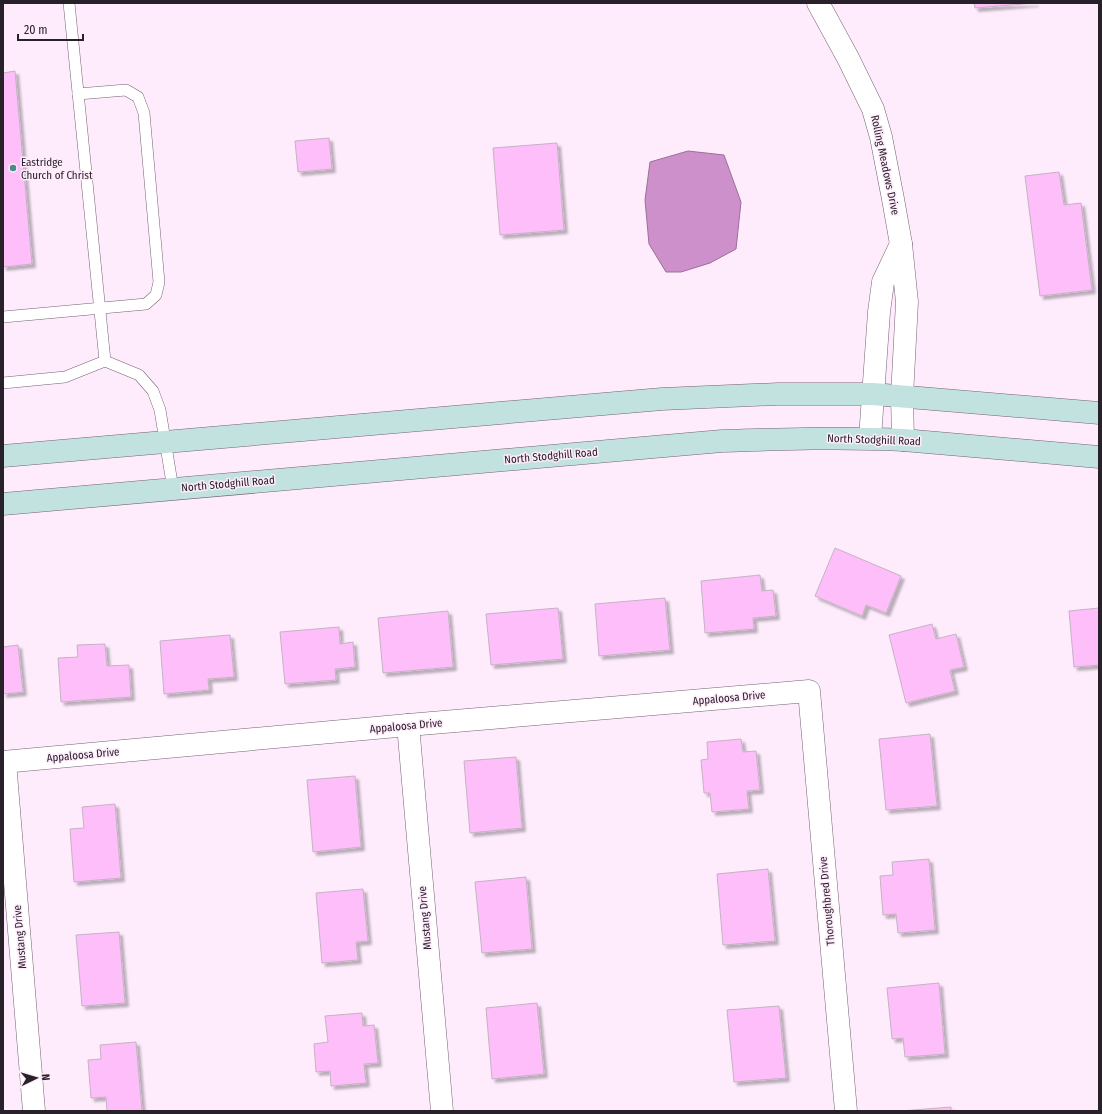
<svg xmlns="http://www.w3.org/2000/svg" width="1102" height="1114" font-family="'Fira Sans Condensed',sans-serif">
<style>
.water{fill:#cd90ca;stroke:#9c6f9a}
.building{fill:#fdbefa;stroke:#c6b1c5;filter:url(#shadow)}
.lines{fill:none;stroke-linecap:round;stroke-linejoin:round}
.lane-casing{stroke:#756274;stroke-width:12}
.street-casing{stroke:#756274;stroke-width:23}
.secondary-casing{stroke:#756274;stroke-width:23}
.lane{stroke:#fff;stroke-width:11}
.street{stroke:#fff;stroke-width:22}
.secondary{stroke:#c2e2e0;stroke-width:22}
.poi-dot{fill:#468d87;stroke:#feecfc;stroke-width:1.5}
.labels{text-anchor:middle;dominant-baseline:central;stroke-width:3;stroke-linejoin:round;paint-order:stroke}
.poi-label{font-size:11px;fill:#292129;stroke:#feecfc;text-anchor:start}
.street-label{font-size:11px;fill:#292129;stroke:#feecfc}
</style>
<defs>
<filter id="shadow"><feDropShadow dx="3.5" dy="3.5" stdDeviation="1" flood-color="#0004"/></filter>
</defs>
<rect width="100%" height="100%" fill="#feecfc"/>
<path class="water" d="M 688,151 L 724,155 L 741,202 L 736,249 L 710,263 L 681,272 L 666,272 L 649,244 L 645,200 L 650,162 Z"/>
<g class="building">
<path d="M 974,3 L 1035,3 L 975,8 Z"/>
<path d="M 15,71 L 32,264 L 3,267 L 3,73 Z"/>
<path d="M 329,138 L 332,169 L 298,172 L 295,141 Z"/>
<path d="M 557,143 L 564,230 L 500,235 L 493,148 Z"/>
<path d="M 1059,172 L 1064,205 L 1081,203 L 1092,290 L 1040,296 L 1025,176 Z"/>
<path d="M 835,548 L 901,576 L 886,613 L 866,605 L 862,616 L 815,596 Z"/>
<path d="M 760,575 L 762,591 L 773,590 L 776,616 L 753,618 L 754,629 L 705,633 L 701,581 Z"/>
<path d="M 665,598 L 670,650 L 599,656 L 595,604 Z"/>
<path d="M 558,608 L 563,659 L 491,665 L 486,614 Z"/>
<path d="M 1099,608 L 1099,665 L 1074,667 L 1069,611 Z"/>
<path d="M 448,611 L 453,667 L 383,673 L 378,618 Z"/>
<path d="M 932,624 L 936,639 L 956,634 L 964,667 L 950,670 L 955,691 L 906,703 L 889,635 Z"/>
<path d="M 339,627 L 340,644 L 353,642 L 355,667 L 335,669 L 336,680 L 285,684 L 280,632 Z"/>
<path d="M 230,635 L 234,677 L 208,679 L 209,690 L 164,694 L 160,641 Z"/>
<path d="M 105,644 L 107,666 L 129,665 L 131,697 L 61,702 L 58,658 L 78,657 L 77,645 Z"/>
<path d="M 18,645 L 23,692 L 3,694 L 3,647 Z"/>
<path d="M 930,734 L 937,806 L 886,810 L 879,739 Z"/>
<path d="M 741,739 L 743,752 L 756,751 L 760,790 L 747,791 L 749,809 L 712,812 L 710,793 L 704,793 L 701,760 L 708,759 L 707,742 Z"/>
<path d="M 516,757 L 522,828 L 470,833 L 464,761 Z"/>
<path d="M 355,776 L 361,847 L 313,852 L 307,780 Z"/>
<path d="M 115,804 L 121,878 L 74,882 L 70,829 L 84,828 L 82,807 Z"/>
<path d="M 929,859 L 935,930 L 898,933 L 896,914 L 883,915 L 880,876 L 893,875 L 892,862 Z"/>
<path d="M 768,869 L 775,941 L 723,945 L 717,874 Z"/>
<path d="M 526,877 L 532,949 L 482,953 L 475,882 Z"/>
<path d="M 363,889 L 368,941 L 356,942 L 358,960 L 322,963 L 316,893 Z"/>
<path d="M 119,932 L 125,1003 L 82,1006 L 76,935 Z"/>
<path d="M 939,983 L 945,1054 L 905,1057 L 903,1038 L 892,1039 L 887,988 Z"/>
<path d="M 537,1003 L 544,1074 L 492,1079 L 486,1008 Z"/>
<path d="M 779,1006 L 786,1078 L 734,1082 L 727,1010 Z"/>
<path d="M 362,1013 L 363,1026 L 374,1025 L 378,1063 L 364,1064 L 366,1083 L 331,1086 L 330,1071 L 316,1072 L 314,1044 L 328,1042 L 325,1016 Z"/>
<path d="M 136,1042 L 142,1111 L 107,1111 L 106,1097 L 91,1098 L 88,1060 L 101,1059 L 100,1045 Z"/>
<path d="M 951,1107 L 951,1111 L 901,1111 Z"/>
</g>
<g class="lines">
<g class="lane-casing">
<g id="lane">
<path d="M 69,3 L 105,361"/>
<path d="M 3,317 L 146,304 L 156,295 L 159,282 L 144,113 L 138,97 L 126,90 L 78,94"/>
<path d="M 3,383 L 65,377 L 105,361 L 139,375 L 153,391 L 160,410 L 173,489"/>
</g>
</g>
<g class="street-casing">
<g id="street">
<path d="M 818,3 L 848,58 L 873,109 L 881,137 L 893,199 L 901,244 L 907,302 L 902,396 L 903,440"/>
<path d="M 870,438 L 879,312 L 883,282 L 901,244"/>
<path d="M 408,725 L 442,1111"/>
<path d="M 3,762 L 408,725 L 809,691 L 846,1111"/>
<path d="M 5,762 L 34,1111"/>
</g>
</g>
<g class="secondary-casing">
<g id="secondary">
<path d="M 3,456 L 662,399 L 778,394 L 873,394 L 1099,413"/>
<path d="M 3,504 L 722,441 C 782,439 842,437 903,440 L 1099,457"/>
</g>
</g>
<use href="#lane" class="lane"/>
<use href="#street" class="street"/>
<use href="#secondary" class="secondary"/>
</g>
<circle class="poi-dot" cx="13" cy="168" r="4"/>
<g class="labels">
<g class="poi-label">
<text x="21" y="162">Eastridge<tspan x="21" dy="13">Church of Christ</tspan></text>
</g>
<g class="street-label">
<text transform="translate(885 165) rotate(78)">Rolling Meadows Drive</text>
<text transform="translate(874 440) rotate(2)">North Stodghill Road</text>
<text transform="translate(551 456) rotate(-5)">North Stodghill Road</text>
<text transform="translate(228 484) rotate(-5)">North Stodghill Road</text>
<text transform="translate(729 698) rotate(-5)">Appaloosa Drive</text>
<text transform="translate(406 726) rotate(-5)">Appaloosa Drive</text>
<text transform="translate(83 755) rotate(-5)">Appaloosa Drive</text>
<text transform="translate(827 901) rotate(-95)">Thoroughbred Drive</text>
<text transform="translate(425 918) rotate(-95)">Mustang Drive</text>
<text transform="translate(20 937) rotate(-95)">Mustang Drive</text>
</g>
</g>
<rect width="1102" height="1114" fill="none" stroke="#292129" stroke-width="8"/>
<g transform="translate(36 1078) rotate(85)" stroke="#feecfc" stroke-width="3" paint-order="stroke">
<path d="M0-3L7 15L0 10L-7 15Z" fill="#292129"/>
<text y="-6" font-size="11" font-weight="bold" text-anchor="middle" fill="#292129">N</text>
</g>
<path d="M18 34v6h65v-6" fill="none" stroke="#292129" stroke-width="2"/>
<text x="24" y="34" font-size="12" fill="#292129" stroke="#feecfc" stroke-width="3" paint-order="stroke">20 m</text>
</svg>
